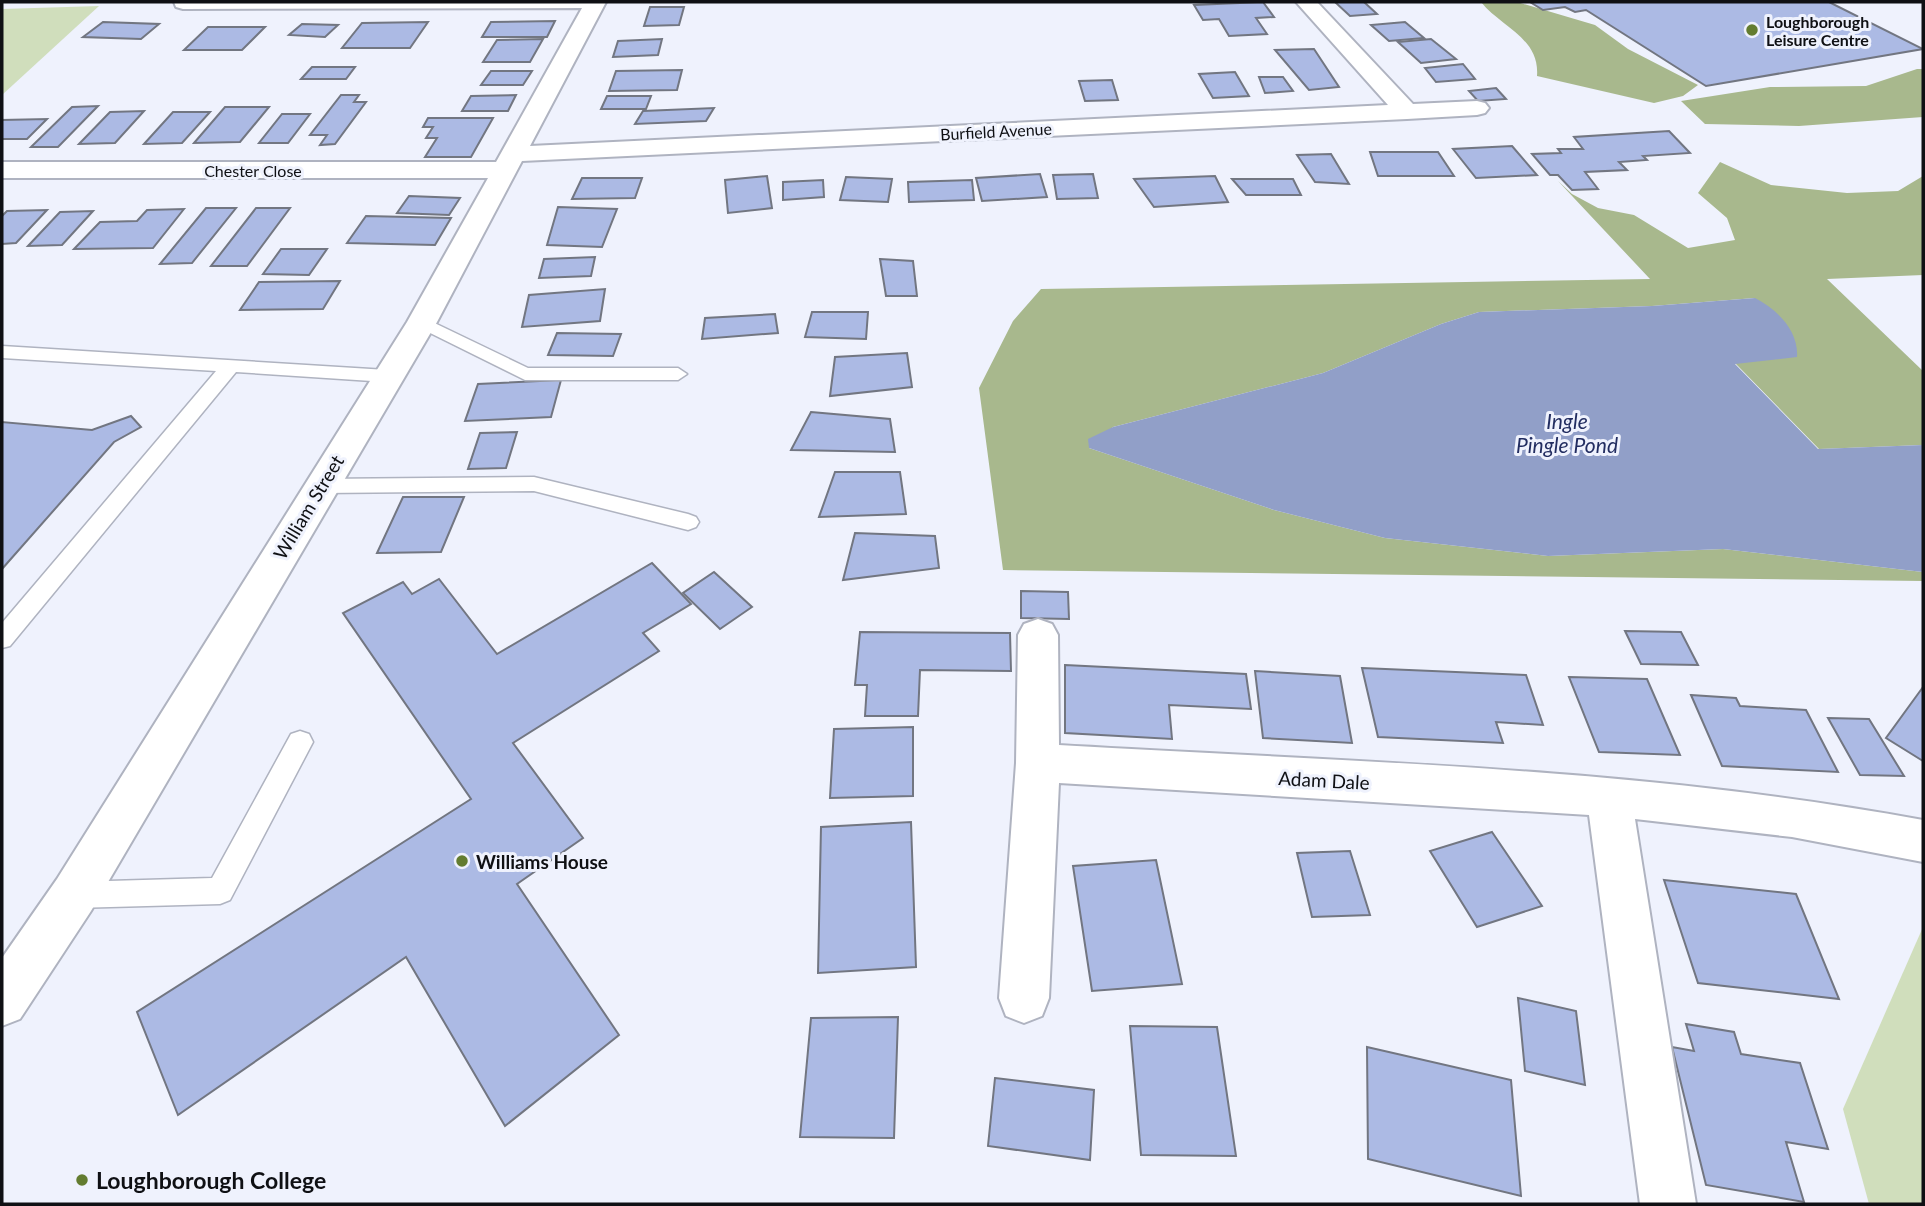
<svg xmlns="http://www.w3.org/2000/svg" width="1925" height="1206" font-family="Lato,sans-serif">
<style>
.green{fill:#d0debc}
.forest{fill:#a8b88d}
.water{fill:#919fc8}
.building{fill:#acbae4;stroke:#727681;stroke-width:2}
.lines{fill:none;stroke-linecap:round;stroke-linejoin:round}
.lane-casing{stroke:#afb3c0;stroke-width:3}
.street-casing{stroke:#afb3c0;stroke-width:4}
.lane{fill:#fff;fill-rule:evenodd}
.street{fill:#fff;fill-rule:evenodd}
.poi-dot{fill:#637c30;stroke:#eff2fd;stroke-width:2.5}
.labels{text-anchor:middle;dominant-baseline:central;stroke-width:6;stroke-linejoin:round;paint-order:stroke}
.far-poi-label{font-size:16px;font-weight:bold;fill:#0f1014;stroke:#eff2fd;text-anchor:start}
.far-street-label{font-size:16px;fill:#0f1014;stroke:#eff2fd}
.street-label{font-size:19px;fill:#0f1014;stroke:#eff2fd}
.poi-label{font-size:19px;font-weight:bold;fill:#0f1014;stroke:#eff2fd;text-anchor:start}
.water-label{font-size:21px;font-style:italic;fill:#222d61;stroke:#eff2fd}
.near-poi-label{font-size:23px;font-weight:bold;fill:#0f1014;stroke:#eff2fd;text-anchor:start}
</style>
<rect width="100%" height="100%" fill="#eff2fd"/>
<g class="green">
<path d="M 99,6 L 2,95 L 2,9 Z"/>
<path d="M 1923,927 L 1923,1204 L 1869,1204 L 1843,1109 Z"/>
</g>
<g class="forest">
<path d="M 1481,2 L 1517,2 L 1595,25 L 1628,49 L 1698,85 L 1683,96 L 1654,103 L 1537,76 C 1540,38 1501,27 1481,2 Z"/>
<path d="M 1917,69 L 1923,69 L 1923,117 L 1799,126 L 1705,124 L 1681,101 L 1770,87 L 1866,86 Z"/>
<path d="M 1720,162 L 1771,185 L 1847,193 L 1898,191 L 1923,176 L 1923,275 L 1827,279 L 1923,371 L 1923,445 L 1819,449 L 1735,363 L 1755,298 L 1652,306 L 1479,312 L 1441,324 L 1323,373 L 1113,427 L 1089,448 L 1274,510 L 1385,538 L 1548,556 L 1723,549 L 1923,572 L 1923,581 L 1003,570 L 979,388 L 1013,321 L 1041,289 L 1650,279 L 1558,181 L 1572,194 L 1598,208 L 1634,215 L 1688,248 L 1735,240 L 1727,218 L 1698,193 Z"/>
</g>
<path class="water" d="M 1755,298 C 1777,309 1799,331 1797,357 L 1735,364 L 1818,449 L 1923,445 L 1923,572 L 1723,549 L 1548,556 L 1385,538 L 1274,510 L 1089,448 L 1088,439 L 1113,427 L 1323,373 L 1441,324 L 1479,312 L 1652,306 Z"/>
<g class="building">
<path d="M 1263,2 L 1274,17 L 1256,18 L 1267,34 L 1229,36 L 1219,19 L 1203,20 L 1194,5 Z"/>
<path d="M 1335,2 L 1364,2 L 1377,14 L 1350,16 Z"/>
<path d="M 1530,2 L 1829,2 L 1923,49 L 1706,86 L 1586,10 L 1575,12 L 1565,7 L 1543,10 Z"/>
<path d="M 650,7 L 684,7 L 679,25 L 644,26 Z"/>
<path d="M 555,21 L 547,37 L 482,37 L 491,22 Z"/>
<path d="M 103,22 L 159,24 L 141,39 L 83,37 Z"/>
<path d="M 428,22 L 410,48 L 342,48 L 362,23 Z"/>
<path d="M 1405,22 L 1424,38 L 1389,41 L 1371,25 Z"/>
<path d="M 302,24 L 338,25 L 325,37 L 289,35 Z"/>
<path d="M 208,27 L 265,27 L 242,50 L 184,50 Z"/>
<path d="M 543,39 L 530,62 L 483,62 L 497,40 Z"/>
<path d="M 662,39 L 658,55 L 613,57 L 618,41 Z"/>
<path d="M 1431,39 L 1456,59 L 1421,63 L 1398,42 Z"/>
<path d="M 1314,49 L 1339,87 L 1309,90 L 1275,50 Z"/>
<path d="M 1463,64 L 1475,79 L 1436,82 L 1425,68 Z"/>
<path d="M 312,67 L 355,67 L 346,79 L 301,79 Z"/>
<path d="M 682,70 L 677,90 L 609,91 L 616,71 Z"/>
<path d="M 491,71 L 532,71 L 523,85 L 481,85 Z"/>
<path d="M 1235,72 L 1249,96 L 1213,98 L 1199,74 Z"/>
<path d="M 1259,77 L 1283,77 L 1293,91 L 1265,93 Z"/>
<path d="M 1112,80 L 1118,100 L 1085,101 L 1079,81 Z"/>
<path d="M 1496,88 L 1506,99 L 1478,101 L 1469,91 Z"/>
<path d="M 341,95 L 359,95 L 354,102 L 366,102 L 335,144 L 320,145 L 327,135 L 310,135 Z"/>
<path d="M 516,95 L 508,111 L 462,111 L 471,96 Z"/>
<path d="M 607,96 L 651,96 L 646,109 L 601,109 Z"/>
<path d="M 98,106 L 58,147 L 31,147 L 72,107 Z"/>
<path d="M 225,107 L 269,107 L 240,142 L 194,143 Z"/>
<path d="M 714,108 L 706,121 L 635,124 L 643,111 Z"/>
<path d="M 144,111 L 115,143 L 79,144 L 110,112 Z"/>
<path d="M 173,112 L 210,112 L 182,143 L 144,144 Z"/>
<path d="M 282,114 L 310,114 L 288,143 L 259,143 Z"/>
<path d="M 428,118 L 493,118 L 471,157 L 425,157 L 437,138 L 426,138 L 433,127 L 423,127 Z"/>
<path d="M 47,119 L 27,139 L 2,139 L 2,120 Z"/>
<path d="M 1669,131 L 1690,153 L 1643,156 L 1647,160 L 1619,162 L 1627,170 L 1585,172 L 1598,189 L 1572,190 L 1558,175 L 1550,175 L 1532,154 L 1561,153 L 1558,149 L 1583,149 L 1574,137 Z"/>
<path d="M 1512,146 L 1537,175 L 1476,178 L 1453,149 Z"/>
<path d="M 1370,152 L 1438,152 L 1454,176 L 1378,176 Z"/>
<path d="M 1331,154 L 1349,184 L 1315,182 L 1297,155 Z"/>
<path d="M 1040,174 L 1047,197 L 982,201 L 976,178 Z"/>
<path d="M 1093,174 L 1098,198 L 1057,199 L 1053,175 Z"/>
<path d="M 767,176 L 772,208 L 728,213 L 725,180 Z"/>
<path d="M 1215,176 L 1228,202 L 1154,207 L 1134,179 Z"/>
<path d="M 846,177 L 892,179 L 888,202 L 840,200 Z"/>
<path d="M 582,178 L 642,178 L 635,198 L 572,199 Z"/>
<path d="M 1232,179 L 1293,179 L 1301,195 L 1246,195 Z"/>
<path d="M 823,180 L 824,197 L 783,200 L 783,182 Z"/>
<path d="M 972,180 L 974,200 L 909,202 L 908,182 Z"/>
<path d="M 409,196 L 460,198 L 449,215 L 397,213 Z"/>
<path d="M 558,207 L 617,209 L 602,247 L 547,245 Z"/>
<path d="M 206,208 L 236,208 L 192,263 L 160,264 Z"/>
<path d="M 256,208 L 290,208 L 247,266 L 211,266 Z"/>
<path d="M 184,209 L 153,248 L 74,249 L 100,222 L 137,221 L 147,210 Z"/>
<path d="M 47,210 L 16,243 L 2,244 L 2,216 L 7,211 Z"/>
<path d="M 93,211 L 62,245 L 28,246 L 60,212 Z"/>
<path d="M 366,216 L 451,218 L 435,245 L 347,243 Z"/>
<path d="M 281,249 L 327,249 L 309,275 L 263,274 Z"/>
<path d="M 595,257 L 591,276 L 539,278 L 544,259 Z"/>
<path d="M 880,259 L 913,261 L 917,296 L 886,296 Z"/>
<path d="M 340,281 L 323,309 L 240,310 L 259,282 Z"/>
<path d="M 605,289 L 600,321 L 522,327 L 529,295 Z"/>
<path d="M 812,312 L 868,312 L 866,339 L 805,337 Z"/>
<path d="M 775,314 L 778,333 L 702,339 L 705,318 Z"/>
<path d="M 557,333 L 621,334 L 613,356 L 548,355 Z"/>
<path d="M 907,353 L 912,387 L 830,396 L 835,357 Z"/>
<path d="M 561,380 L 551,417 L 465,421 L 478,384 Z"/>
<path d="M 811,412 L 890,419 L 895,452 L 791,450 Z"/>
<path d="M 131,416 L 141,427 L 114,442 L 2,569 L 2,422 L 92,430 Z"/>
<path d="M 517,432 L 506,468 L 468,469 L 480,433 Z"/>
<path d="M 835,472 L 900,472 L 906,514 L 819,517 Z"/>
<path d="M 403,497 L 464,497 L 441,552 L 377,553 Z"/>
<path d="M 855,533 L 935,536 L 939,568 L 843,580 Z"/>
<path d="M 652,563 L 691,604 L 643,633 L 659,651 L 513,743 L 583,838 L 517,884 L 619,1035 L 505,1126 L 406,957 L 178,1115 L 137,1012 L 471,799 L 343,613 L 403,582 L 412,594 L 439,579 L 497,654 Z"/>
<path d="M 714,572 L 752,607 L 720,629 L 683,593 Z"/>
<path d="M 1021,591 L 1068,592 L 1069,619 L 1021,618 Z"/>
<path d="M 1625,631 L 1681,632 L 1698,665 L 1641,664 Z"/>
<path d="M 860,632 L 1010,633 L 1011,671 L 920,670 L 918,716 L 865,716 L 867,685 L 855,685 Z"/>
<path d="M 1065,665 L 1246,674 L 1251,709 L 1169,705 L 1172,739 L 1065,733 Z"/>
<path d="M 1362,668 L 1526,675 L 1543,725 L 1496,722 L 1503,743 L 1378,737 Z"/>
<path d="M 1255,671 L 1340,676 L 1352,743 L 1263,738 Z"/>
<path d="M 1569,677 L 1647,679 L 1680,755 L 1599,752 Z"/>
<path d="M 1923,687 L 1923,761 L 1886,738 Z"/>
<path d="M 1691,695 L 1736,698 L 1740,706 L 1806,710 L 1838,772 L 1722,766 Z"/>
<path d="M 1828,718 L 1869,719 L 1904,776 L 1860,775 Z"/>
<path d="M 913,727 L 913,796 L 830,798 L 834,729 Z"/>
<path d="M 911,822 L 916,967 L 818,973 L 821,827 Z"/>
<path d="M 1492,832 L 1542,906 L 1477,927 L 1430,851 Z"/>
<path d="M 1350,851 L 1370,915 L 1312,917 L 1297,853 Z"/>
<path d="M 1156,860 L 1182,984 L 1092,991 L 1073,866 Z"/>
<path d="M 1664,880 L 1796,894 L 1839,999 L 1698,983 Z"/>
<path d="M 1518,998 L 1576,1011 L 1585,1085 L 1525,1071 Z"/>
<path d="M 898,1017 L 894,1138 L 800,1137 L 811,1018 Z"/>
<path d="M 1686,1024 L 1734,1032 L 1741,1054 L 1800,1063 L 1828,1149 L 1786,1142 L 1804,1202 L 1706,1185 L 1672,1047 L 1694,1051 Z"/>
<path d="M 1130,1026 L 1217,1027 L 1236,1156 L 1141,1155 Z"/>
<path d="M 1367,1047 L 1511,1080 L 1521,1196 L 1368,1159 Z"/>
<path d="M 995,1078 L 1094,1090 L 1090,1160 L 988,1146 Z"/>
</g>
<g class="lines">
<g class="lane-casing">
<g id="lane">
<path d="M 422,317 L 528,368 L 678,368 L 687,374 L 678,380 L 525,380 L 416,326 L 413,322 L 416,318 Z"/>
<path d="M 2,346 L 387,370 L 396,376 L 387,382 L 236,372 L 10,646 L 2,648 L 2,623 L 216,371 L 2,358 Z"/>
<path d="M 534,477 L 688,514 L 696,517 L 699,522 L 696,527 L 688,530 L 534,491 L 321,493 L 314,491 L 311,486 L 314,481 L 321,479 Z"/>
<path d="M 300,731 L 309,734 L 313,742 L 230,900 L 220,904 L 74,908 L 64,904 L 60,895 L 64,886 L 74,882 L 212,878 L 291,734 Z"/>
</g>
</g>
<g class="street-casing">
<g id="street">
<path d="M 174,2 L 606,2 L 530,146 L 1388,105 L 1296,2 L 1317,2 L 1413,104 L 1477,101 L 1485,103 L 1489,108 L 1485,113 L 1477,115 L 1407,119 L 522,161 L 437,322 L 91,911 L 20,1019 L 2,1026 L 2,958 L 57,879 L 407,322 L 488,178 L 2,178 L 2,162 L 496,162 L 582,8 L 183,9 L 176,7 Z"/>
<path d="M 1038,619 L 1052,624 L 1058,635 L 1059,745 C 1348,762 1639,767 1923,820 L 1923,862 L 1792,837 L 1635,819 L 1696,1204 L 1640,1204 L 1589,815 L 1059,783 L 1049,998 L 1042,1016 L 1024,1023 L 1006,1016 L 999,998 L 1016,763 L 1018,635 L 1024,624 Z"/>
</g>
</g>
<use href="#lane" class="lane"/>
<use href="#street" class="street"/>
</g>
<g class="poi-dot">
<circle cx="1752" cy="30" r="7"/>
<circle cx="462" cy="861" r="7"/>
<circle cx="82" cy="1180" r="7"/>
</g>
<g class="labels">
<g class="far-poi-label">
<text x="1766" y="21">Loughborough<tspan x="1766" dy="18">Leisure Centre</tspan></text>
</g>
<g class="far-street-label">
<text transform="translate(996 131) rotate(-3)">Burfield Avenue</text>
<text x="253" y="170">Chester Close</text>
</g>
<g class="street-label">
<text transform="translate(308 507) rotate(-59)">William Street</text>
<text transform="translate(1324 780) rotate(3)">Adam Dale</text>
</g>
<g class="poi-label">
<text x="476" y="861">Williams House</text>
</g>
<g class="water-label">
<text x="1567" y="420">Ingle<tspan x="1567" dy="24">Pingle Pond</tspan></text>
</g>
<g class="near-poi-label">
<text x="96" y="1180">Loughborough College</text>
</g>
</g>
<rect width="1925" height="1206" fill="none" stroke="#0f1014" stroke-width="7"/>
</svg>
